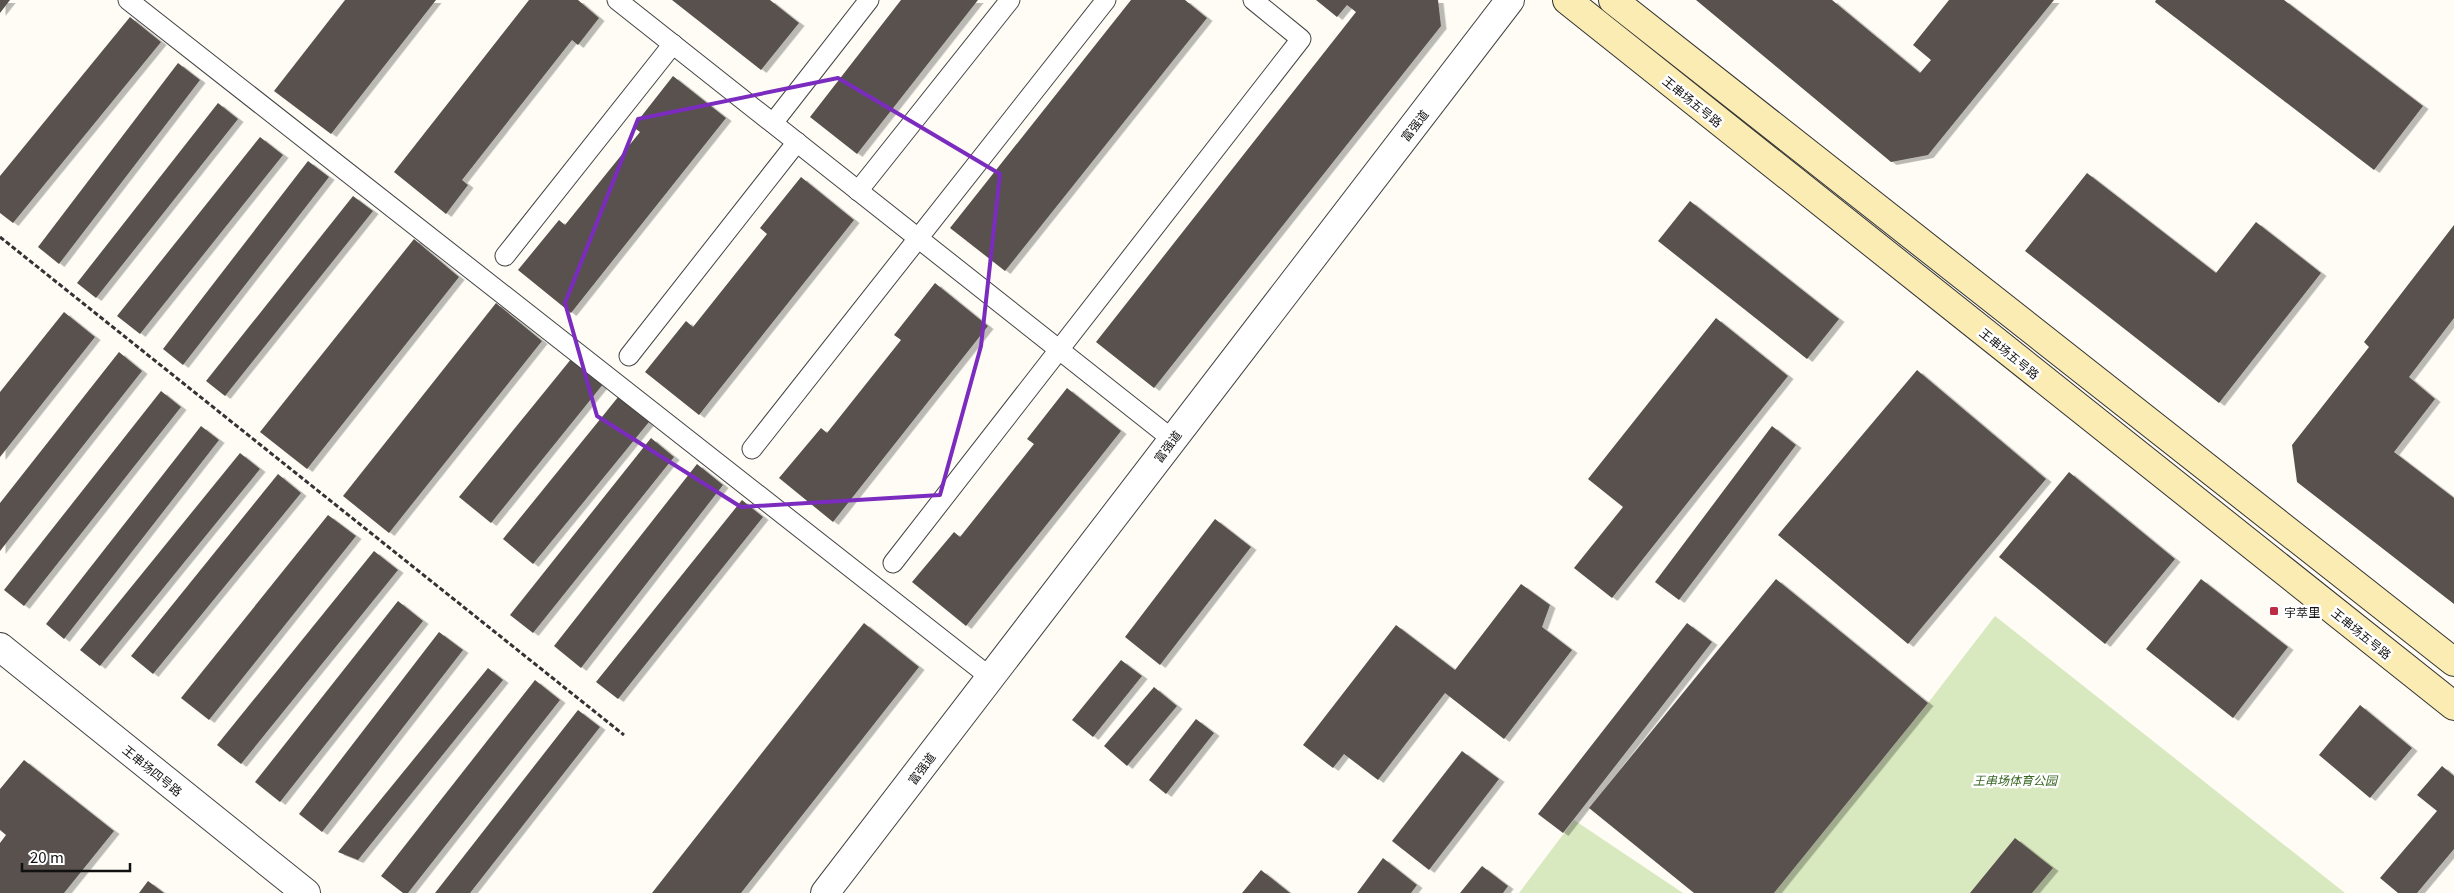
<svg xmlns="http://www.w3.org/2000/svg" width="2454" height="893" font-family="Georgia,'Noto Sans SC',serif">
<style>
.green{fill:#d9e9bf}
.building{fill:#59514d;filter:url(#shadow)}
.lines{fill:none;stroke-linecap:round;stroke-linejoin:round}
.lane-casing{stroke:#444;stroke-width:21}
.street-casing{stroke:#444;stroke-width:30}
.secondary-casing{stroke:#333;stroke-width:30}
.path{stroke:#333;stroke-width:3;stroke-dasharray:5 2.5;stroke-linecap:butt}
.lane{stroke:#fff;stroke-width:19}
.street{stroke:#fff;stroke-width:28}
.secondary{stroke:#fbecb3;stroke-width:28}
.marked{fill:none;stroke:#7b2cbf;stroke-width:4;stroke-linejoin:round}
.poi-dot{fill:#bc2d43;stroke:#fff;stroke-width:2}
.labels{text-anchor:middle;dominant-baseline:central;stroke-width:5;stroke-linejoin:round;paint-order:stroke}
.street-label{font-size:12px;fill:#111;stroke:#fff}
.poi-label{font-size:12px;fill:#111;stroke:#fff;text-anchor:start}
.park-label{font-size:12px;font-style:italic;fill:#386723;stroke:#fff}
</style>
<defs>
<filter id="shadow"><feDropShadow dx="5.5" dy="3" stdDeviation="0" flood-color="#0004"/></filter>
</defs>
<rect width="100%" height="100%" fill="#fefcf5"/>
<g class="green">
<path d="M 1995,616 L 2345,893 L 1774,893 L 1928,703 Z"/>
<path d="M 1574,820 L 1683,893 L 1519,893 Z"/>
</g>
<g class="building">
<path d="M 0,0 L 10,0 L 0,13 Z"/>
<path d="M 345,0 L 436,0 L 331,134 L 274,91 Z"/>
<path d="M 529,0 L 578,0 L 599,18 L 578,45 L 572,40 L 462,180 L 468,185 L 446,214 L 394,172 Z"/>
<path d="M 672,0 L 770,0 L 799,23 L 761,70 Z"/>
<path d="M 901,0 L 978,0 L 857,154 L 810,117 Z"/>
<path d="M 1131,0 L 1185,0 L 1207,18 L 1005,271 L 950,228 Z"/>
<path d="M 1316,0 L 1438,0 L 1441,26 L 1154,388 L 1096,342 L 1356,12 L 1347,5 L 1337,17 Z"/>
<path d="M 1696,0 L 1832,0 L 1920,73 L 1931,60 L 1913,45 L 1949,0 L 2054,0 L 1928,155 L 1891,162 Z"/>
<path d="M 2156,0 L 2284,0 L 2423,106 L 2374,170 L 2155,2 Z"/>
<path d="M 130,17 L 161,42 L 13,223 L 0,213 L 0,176 Z"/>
<path d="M 178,63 L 200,80 L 59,264 L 38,247 Z"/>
<path d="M 673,76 L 726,118 L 571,313 L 518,270 L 559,220 L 565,225 L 640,132 L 633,127 Z"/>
<path d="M 218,103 L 238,119 L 96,298 L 77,283 Z"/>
<path d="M 260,137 L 283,155 L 140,334 L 117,316 Z"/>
<path d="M 308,161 L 329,177 L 183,365 L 163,349 Z"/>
<path d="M 2087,173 L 2216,273 L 2256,222 L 2321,273 L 2219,403 L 2025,251 Z"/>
<path d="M 801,177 L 854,220 L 699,415 L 645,372 L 686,321 L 693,327 L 767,234 L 760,228 Z"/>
<path d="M 353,196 L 373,211 L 225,396 L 206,381 Z"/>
<path d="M 1690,201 L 1839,319 L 1807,359 L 1658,241 Z"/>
<path d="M 2454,225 L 2454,318 L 2409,377 L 2435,399 L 2394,452 L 2454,498 L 2454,604 L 2297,482 L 2292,445 L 2369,347 L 2364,342 Z"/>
<path d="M 414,239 L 459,277 L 307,469 L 260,432 Z"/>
<path d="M 935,283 L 988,326 L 833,522 L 779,478 L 821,428 L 827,433 L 901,340 L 894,335 Z"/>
<path d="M 496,303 L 542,341 L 389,533 L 343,496 Z"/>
<path d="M 64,312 L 95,337 L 0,457 L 0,392 Z"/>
<path d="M 1716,318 L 1788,376 L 1612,598 L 1574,568 L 1623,507 L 1588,479 Z"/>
<path d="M 119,352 L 142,371 L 0,551 L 0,503 Z"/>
<path d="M 576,353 L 608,378 L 491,523 L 459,497 Z"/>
<path d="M 1917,370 L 2046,479 L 1908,644 L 1778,535 Z"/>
<path d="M 1067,388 L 1121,431 L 966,626 L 912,582 L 954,532 L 960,537 L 1034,444 L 1027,439 Z"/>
<path d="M 161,391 L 181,407 L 24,606 L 4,590 Z"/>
<path d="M 623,391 L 653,417 L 533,564 L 503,539 Z"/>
<path d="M 201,426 L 219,440 L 64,639 L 46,624 Z"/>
<path d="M 1772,426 L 1796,445 L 1679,600 L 1655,582 Z"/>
<path d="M 651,438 L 674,457 L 533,633 L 510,615 Z"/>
<path d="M 240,453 L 260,469 L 100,666 L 80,650 Z"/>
<path d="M 697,464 L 723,485 L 581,668 L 554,646 Z"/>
<path d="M 2069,472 L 2175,559 L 2105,644 L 1999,557 Z"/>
<path d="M 278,474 L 301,493 L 153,674 L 131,656 Z"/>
<path d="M 742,500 L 763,517 L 618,699 L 596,682 Z"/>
<path d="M 328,515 L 356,536 L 209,720 L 181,698 Z"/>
<path d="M 1215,519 L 1251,547 L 1160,665 L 1125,637 Z"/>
<path d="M 374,551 L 398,570 L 241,764 L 217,745 Z"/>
<path d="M 1776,579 L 1928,703 L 1774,893 L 1694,893 L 1589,808 Z"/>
<path d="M 2201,579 L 2288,647 L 2233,718 L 2146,649 Z"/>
<path d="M 1521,584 L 1550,605 L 1542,627 L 1572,650 L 1504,739 L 1445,693 L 1378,780 L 1344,754 L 1333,768 L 1303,745 L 1396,625 L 1455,670 Z"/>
<path d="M 398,601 L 423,621 L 280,802 L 255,782 Z"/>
<path d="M 864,623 L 919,667 L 741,893 L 652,893 Z"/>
<path d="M 1687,623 L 1712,642 L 1563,833 L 1538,814 Z"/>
<path d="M 439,632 L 463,650 L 322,832 L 299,814 Z"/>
<path d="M 1121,660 L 1142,676 L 1093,737 L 1072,720 Z"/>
<path d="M 488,668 L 503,680 L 358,860 L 338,852 Z"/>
<path d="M 535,680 L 560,700 L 408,893 L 403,893 L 381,876 Z"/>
<path d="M 1154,687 L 1177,706 L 1127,766 L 1104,746 Z"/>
<path d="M 2360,705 L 2412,748 L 2370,798 L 2319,755 Z"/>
<path d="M 578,710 L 600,727 L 470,893 L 435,893 Z"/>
<path d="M 1196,719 L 1214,733 L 1166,794 L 1149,780 Z"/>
<path d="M 1462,751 L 1499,779 L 1429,870 L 1392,841 Z"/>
<path d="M 24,760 L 114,831 L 64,893 L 0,893 L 0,843 L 6,835 L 0,830 L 0,789 Z"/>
<path d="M 2442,766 L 2454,776 L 2454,849 L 2417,893 L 2398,893 L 2380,878 L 2437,811 L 2417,795 Z"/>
<path d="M 2015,838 L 2053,868 L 2032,893 L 1970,893 Z"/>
<path d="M 1383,858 L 1417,885 L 1411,893 L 1357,893 Z"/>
<path d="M 1482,866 L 1508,886 L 1503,893 L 1460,893 Z"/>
<path d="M 1261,870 L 1290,893 L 1242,893 Z"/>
<path d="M 148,881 L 164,893 L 139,893 Z"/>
</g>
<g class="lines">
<g class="lane-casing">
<g id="lane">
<path d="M 128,0 L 990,677"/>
<path d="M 617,0 L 1172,439"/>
<path d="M 773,123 L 869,0"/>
<path d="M 858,191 L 1010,0"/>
<path d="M 505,256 L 673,44"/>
<path d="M 629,356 L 797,142"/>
<path d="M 752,449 L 1106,0"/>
<path d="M 893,563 L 1301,39 L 1253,0"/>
</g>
</g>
<g class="street-casing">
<g id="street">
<path d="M 0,647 L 306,893"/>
<path d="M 825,893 L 1510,0"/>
</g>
</g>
<g class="secondary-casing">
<g id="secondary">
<path d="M 1567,0 L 2454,706"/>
<path d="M 1613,0 L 2454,662"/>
</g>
</g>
<path class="path" d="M 0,237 L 624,735"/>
<use href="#lane" class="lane"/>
<use href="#street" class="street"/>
<use href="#secondary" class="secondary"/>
</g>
<path class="marked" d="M 838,78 L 1000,174 L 981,346 L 940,495 L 741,507 L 597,416 L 565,303 L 638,119 Z"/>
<rect class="poi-dot" x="2269" y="606" width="10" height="10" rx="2.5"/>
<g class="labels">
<g class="street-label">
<text transform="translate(1693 101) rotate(39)">王串场五号路</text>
<text transform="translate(1414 125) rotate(-52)">富强道</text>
<text transform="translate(2010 353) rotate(39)">王串场五号路</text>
<text transform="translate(1167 446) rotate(-53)">富强道</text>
<text transform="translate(2362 633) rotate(39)">王串场五号路</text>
<text transform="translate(921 768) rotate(-53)">富强道</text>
<text transform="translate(153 770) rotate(39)">王串场四号路</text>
</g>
<g class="poi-label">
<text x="2284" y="611">宇萃里</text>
</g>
<g class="park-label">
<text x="2015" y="779">王串场体育公园</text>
</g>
</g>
<path d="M22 863v8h108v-8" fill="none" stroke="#111111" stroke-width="2.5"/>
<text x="30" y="863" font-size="15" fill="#111111" stroke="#ffffff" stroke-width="4" paint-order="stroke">20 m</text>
</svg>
